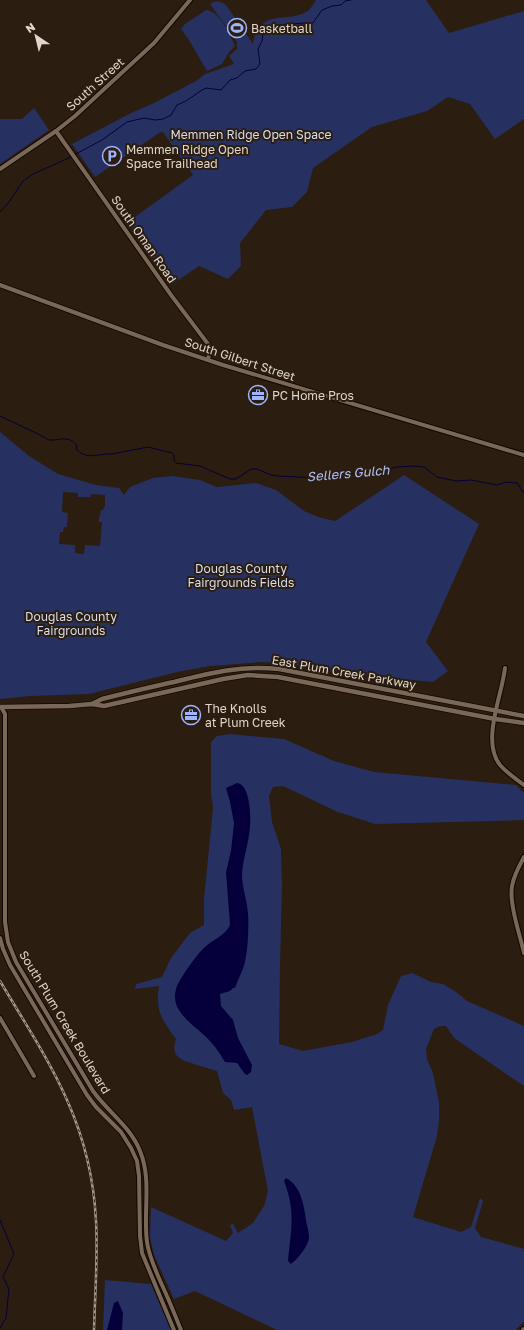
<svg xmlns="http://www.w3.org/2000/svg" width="524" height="1330" font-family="'Golos Text',sans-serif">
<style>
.green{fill:#263162;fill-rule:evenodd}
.water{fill:#05003b}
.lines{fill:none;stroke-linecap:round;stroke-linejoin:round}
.stream{stroke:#05003b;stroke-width:1}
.tertiary-casing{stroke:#130700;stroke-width:6}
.secondary-casing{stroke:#130700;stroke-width:6}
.tertiary{stroke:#796857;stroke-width:4}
.secondary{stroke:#796857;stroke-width:4.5}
.rail-casing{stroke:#a5998f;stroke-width:2.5}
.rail{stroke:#2b1d0f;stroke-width:1;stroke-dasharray:3;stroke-linecap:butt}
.labels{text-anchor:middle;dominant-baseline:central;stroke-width:4;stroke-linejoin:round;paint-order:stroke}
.poi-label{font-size:12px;fill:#e0d6cd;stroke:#2b1d0f;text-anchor:start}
.street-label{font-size:12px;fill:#e0d6cd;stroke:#2b1d0f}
.park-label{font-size:12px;fill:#d8def2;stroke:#2b1d0f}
.water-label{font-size:13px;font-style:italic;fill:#aec0fa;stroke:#2b1d0f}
</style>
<rect width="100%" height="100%" fill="#2b1d0f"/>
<g class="green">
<path d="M 316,0 L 426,0 L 449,33 L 524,11 L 524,119 L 495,139 L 470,104 L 448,97 L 427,111 L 372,127 L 313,168 L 307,192 L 292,207 L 266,210 L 240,243 L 241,266 L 228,279 L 199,266 L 171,285 L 128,222 L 193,175 L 163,132 L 159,133 L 95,177 L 72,144 L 131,113 L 152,104 L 196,81 L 205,74 L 234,64 L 229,56 L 237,49 L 237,42 L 210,4 C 216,0 221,1 226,5 L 253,44 C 258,6 290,25 309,10 C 312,7 314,3 316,0 Z"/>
<path d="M 206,10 C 220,11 230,35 235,46 L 229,52 L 222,64 L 207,71 L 189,40 L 181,29 L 185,24 Z"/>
<path d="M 34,108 L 49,130 L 0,164 L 0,119 L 22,119 Z"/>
<path d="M 0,432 L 29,456 L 58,474 L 96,485 L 119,488 L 124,495 L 130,487 L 153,478 L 172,476 L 200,480 L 217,487 L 256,483 L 276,490 L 304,511 L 318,517 L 335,521 L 404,475 L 479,524 L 426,642 L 448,671 L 433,682 L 350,674 L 281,663 L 262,662 L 210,666 L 177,672 L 89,694 L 31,696 L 0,699 ZM 63,492 L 78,493 L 78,497 L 91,497 L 91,494 L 105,495 L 105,507 L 104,507 L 103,510 L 101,510 L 100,516 L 99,516 L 99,522 L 102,522 L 100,546 L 85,545 L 84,554 L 75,553 L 75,545 L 59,544 L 60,532 L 63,532 L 64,527 L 67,527 L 68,513 L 62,512 Z"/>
<path d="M 230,734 L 284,739 L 334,761 L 374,772 L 516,785 L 524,793 L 524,820 L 375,824 L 338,812 L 283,786 L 273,787 L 269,796 L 272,822 L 281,849 L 282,886 L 280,964 L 279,1044 L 303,1051 L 352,1042 L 377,1034 L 383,1030 L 388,1005 L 401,976 L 412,973 L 431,982 L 443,984 L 456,992 L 467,1001 L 524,1026 L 524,1086 L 454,1038 L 446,1026 L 440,1026 L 434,1029 L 426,1049 L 427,1059 L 433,1073 L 439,1103 L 439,1120 L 437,1136 L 413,1217 L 461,1232 L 471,1227 L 480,1198 L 483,1201 L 475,1228 L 481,1237 L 524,1249 L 524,1321 L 516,1330 L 277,1330 L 195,1291 L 174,1299 L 154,1255 L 150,1237 L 151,1207 L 226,1241 L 233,1233 L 230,1225 L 233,1224 L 238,1233 L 253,1223 L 264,1206 L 268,1191 L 252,1107 L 234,1110 L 231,1100 L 223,1093 L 217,1071 C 209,1068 183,1062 178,1057 C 173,1052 174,1045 176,1039 C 162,1020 155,1011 159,986 L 135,989 L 136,984 L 162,977 L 171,958 L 190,933 L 204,925 L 204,899 L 213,808 L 211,793 L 211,742 L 217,736 Z"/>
<path d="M 105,1280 L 151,1284 L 171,1330 L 103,1330 Z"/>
</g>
<g class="water">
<path d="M 237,783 C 250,784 251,816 250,826 C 249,843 243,858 242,874 C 242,887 247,900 248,913 C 249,929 248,947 245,962 C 243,971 238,979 235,988 L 233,988 L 230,991 L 220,994 L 221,1006 L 233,1020 L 238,1038 L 252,1065 L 251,1072 L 247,1075 L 245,1074 L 237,1063 L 225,1062 C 220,1054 216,1047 209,1040 C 199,1029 187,1023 179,1010 C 175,1004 174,997 176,989 C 179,979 197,954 205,947 C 213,939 225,936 230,925 L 226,872 L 231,851 L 234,823 L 230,802 L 226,788 Z"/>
<path d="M 286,1178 C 303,1187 304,1209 307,1225 C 308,1229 309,1234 309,1238 C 308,1246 298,1259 291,1264 L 288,1261 C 291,1230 296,1212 284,1181 Z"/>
<path d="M 118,1301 L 123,1313 L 122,1330 L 107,1330 L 114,1303 Z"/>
</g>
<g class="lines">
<g class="stream">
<path d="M 74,155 L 102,140 L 127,122 L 144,118 L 155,120 L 163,119 L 171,115 L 177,105 L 186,101 L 202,90 L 206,88 L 221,90 L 230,80 L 237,78 L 245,71 L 256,69 L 260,64 L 258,49 L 262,41 L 263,34 C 277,22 287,25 303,23 C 307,23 309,24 313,23 L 322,10 L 332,6 L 341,5 L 345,1 L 351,0"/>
<path d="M 0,212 L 9,202 L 23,181 L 33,174 L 71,157"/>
<path d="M 0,416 L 40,435 L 49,440 C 60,441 68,434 77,446 L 76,449 C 88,461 98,453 112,454 L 148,447 L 172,453 L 174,455 L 174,461 L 176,463 L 200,466 L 230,479 L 236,479 L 251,469 L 257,469 L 271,475 L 278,476 L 318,478 L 337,474 L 374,473 L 397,467 L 415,466 L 424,467 L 437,477 L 456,481 L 471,480 L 497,485 L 506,482 L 517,483 L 524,493"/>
<path d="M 0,1220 L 14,1254 L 3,1277 L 9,1289 L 6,1318 L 0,1328"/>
</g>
<g class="tertiary-casing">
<g id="tertiary">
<path d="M 56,131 L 171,295 L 208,344 L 210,349 L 208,360"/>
<path d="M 0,169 L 56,131 L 75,116 L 154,43 L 190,0"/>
<path d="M 0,285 L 163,345 L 223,365 L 524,455"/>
<path d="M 505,668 C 502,696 481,741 500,765 C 507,773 516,779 524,785"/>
<path d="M 1,707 L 5,714 L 5,922 L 8,942 L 16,962 L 93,1091 C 108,1112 130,1126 140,1151 C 152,1180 143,1211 147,1242 C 149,1257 156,1271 162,1285 C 169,1300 175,1315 181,1330"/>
<path d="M 524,857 C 519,866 514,875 512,886 C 509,904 520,935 524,953"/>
<path d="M 0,938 L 3,949 L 10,965 L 87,1095 L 96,1107 L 121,1132 L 131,1148 L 137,1161 L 139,1176 L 140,1236 L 142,1253 L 174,1330"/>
<path d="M 0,1018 L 34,1076"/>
<path d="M 523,1330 L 524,1329"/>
</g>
</g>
<g class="secondary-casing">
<g id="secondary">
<path d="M 92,704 L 102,699 C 126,693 150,687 174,682 C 210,673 241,665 279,669 L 524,716"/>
<path d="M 0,707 L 69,706 L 92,704 L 104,706 L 223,679 L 248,675 L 278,677 L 495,719 L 524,723"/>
</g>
</g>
<use href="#tertiary" class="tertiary"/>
<use href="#secondary" class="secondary"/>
<g class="rail-casing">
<path id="rail" d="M 0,981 C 23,1020 49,1059 67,1100 C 84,1138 94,1179 96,1221 C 98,1257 95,1294 94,1330"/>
</g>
<use href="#rail" class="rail"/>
</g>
<defs>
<g id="stadium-ring" transform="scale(1)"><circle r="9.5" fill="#2b1d0f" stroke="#9eb4fd" stroke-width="1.5"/><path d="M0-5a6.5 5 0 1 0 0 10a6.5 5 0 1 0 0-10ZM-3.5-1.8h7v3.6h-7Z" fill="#9eb4fd"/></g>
<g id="parking-ring" transform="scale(1)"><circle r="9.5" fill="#2b1d0f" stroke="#9eb4fd" stroke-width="1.5"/><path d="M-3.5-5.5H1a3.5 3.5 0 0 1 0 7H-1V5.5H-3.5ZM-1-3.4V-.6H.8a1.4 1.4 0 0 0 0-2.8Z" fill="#9eb4fd"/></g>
<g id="office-ring" transform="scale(1)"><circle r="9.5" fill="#2b1d0f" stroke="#9eb4fd" stroke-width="1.5"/><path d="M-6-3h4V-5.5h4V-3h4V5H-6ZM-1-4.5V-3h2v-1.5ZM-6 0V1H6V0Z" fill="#9eb4fd"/></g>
</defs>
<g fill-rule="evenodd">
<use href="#stadium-ring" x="237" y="28"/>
<use href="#parking-ring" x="112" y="156"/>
<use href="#office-ring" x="258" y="395"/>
<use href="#office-ring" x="191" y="715"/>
</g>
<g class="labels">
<g class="poi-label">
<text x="251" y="28">Basketball</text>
<text x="126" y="149">Memmen Ridge Open<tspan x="126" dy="14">Space Trailhead</tspan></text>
<text x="272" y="395">PC Home Pros</text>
<text x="205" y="708">The Knolls<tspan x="205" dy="14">at Plum Creek</tspan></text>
</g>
<g class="street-label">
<text transform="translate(95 84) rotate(-42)">South Street</text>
<text transform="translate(144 239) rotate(55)">South Oman Road</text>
<text transform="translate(240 359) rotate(18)">South Gilbert Street</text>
<text transform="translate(344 672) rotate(10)">East Plum Creek Parkway</text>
<text transform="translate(65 1022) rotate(59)">South Plum Creek Boulevard</text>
</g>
<g class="park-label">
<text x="251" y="134">Memmen Ridge Open Space</text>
<text x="241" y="568">Douglas County<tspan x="241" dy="14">Fairgrounds Fields</tspan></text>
<text x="71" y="616">Douglas County<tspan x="71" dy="14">Fairgrounds</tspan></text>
</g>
<g class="water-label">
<text transform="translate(348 473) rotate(-5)">Sellers Gulch</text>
</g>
</g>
<g transform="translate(36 36) rotate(325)" stroke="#2b1d0f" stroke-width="3" paint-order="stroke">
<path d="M0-3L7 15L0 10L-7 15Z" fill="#e0d6cd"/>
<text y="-6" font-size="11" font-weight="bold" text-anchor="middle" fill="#e0d6cd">N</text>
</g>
</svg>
